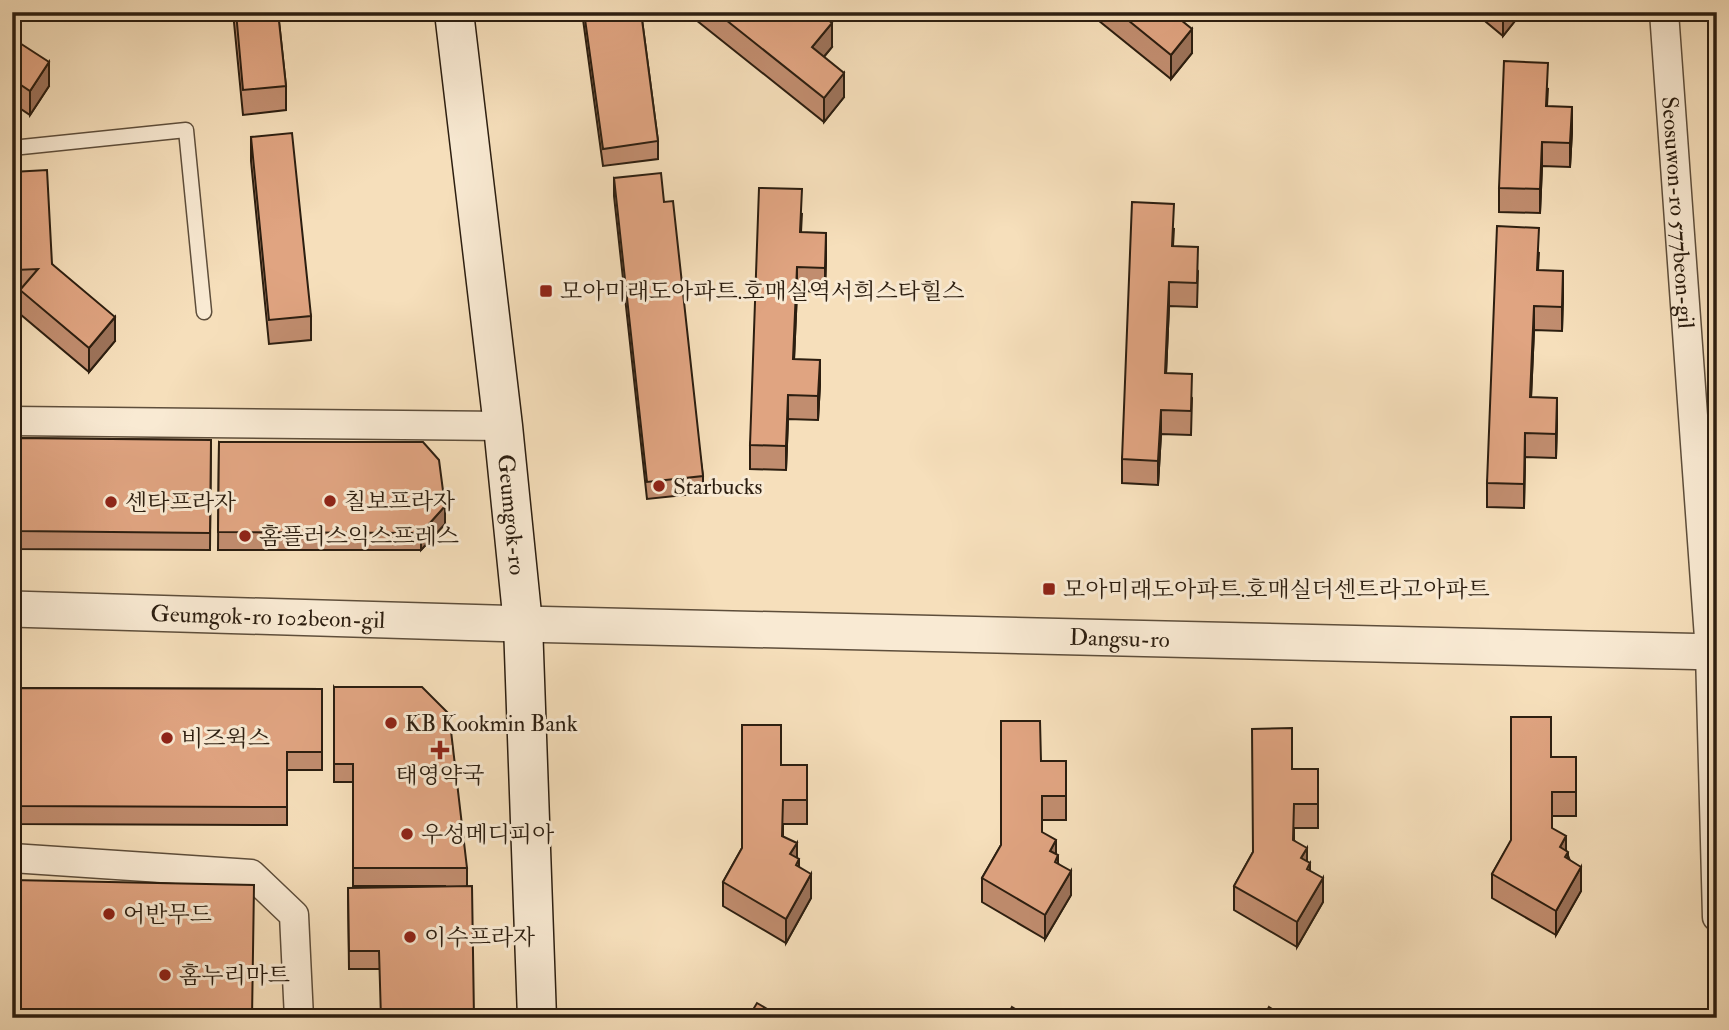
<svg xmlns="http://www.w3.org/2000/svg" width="1729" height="1030" font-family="'IM FELL Double Pica','Noto Serif KR',serif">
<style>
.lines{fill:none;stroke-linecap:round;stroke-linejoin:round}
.service-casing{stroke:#5e4e3b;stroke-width:17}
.minor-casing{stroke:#5e4e3b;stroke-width:31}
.tertiary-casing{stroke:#5e4e3b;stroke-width:38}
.secondary-casing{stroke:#2c1e10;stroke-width:41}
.service{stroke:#f9ead3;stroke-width:14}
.minor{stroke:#f9ead3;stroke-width:28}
.tertiary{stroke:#f9ead3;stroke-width:35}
.secondary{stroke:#f9ead3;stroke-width:38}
.wall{fill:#c18d6f;stroke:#2c1e10;stroke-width:2}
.shaded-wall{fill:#9d735a;stroke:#2c1e10;stroke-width:2}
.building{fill:#e0a481;stroke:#2c1e10;stroke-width:2}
.poi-dot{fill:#8f2418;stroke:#f9ead3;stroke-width:2.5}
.labels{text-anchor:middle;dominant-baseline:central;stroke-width:6;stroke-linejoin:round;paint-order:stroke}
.street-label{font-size:23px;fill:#2c1e10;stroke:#f9ead3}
.poi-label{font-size:23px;fill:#2c1e10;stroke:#f9ead3;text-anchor:start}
</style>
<rect width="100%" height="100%" fill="#f6dfbb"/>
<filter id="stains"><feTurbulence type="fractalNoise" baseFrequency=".00286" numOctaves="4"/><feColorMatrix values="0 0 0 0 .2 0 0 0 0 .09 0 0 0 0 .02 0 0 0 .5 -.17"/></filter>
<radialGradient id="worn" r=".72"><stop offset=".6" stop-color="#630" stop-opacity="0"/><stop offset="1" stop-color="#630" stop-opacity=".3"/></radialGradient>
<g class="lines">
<g class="service-casing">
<path id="service" d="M 12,148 L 186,130 L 204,312"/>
</g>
<g class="minor-casing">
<g id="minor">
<path id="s1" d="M 1664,12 L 1710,652 L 1717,917"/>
<path d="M 12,421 L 503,426"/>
<path d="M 12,858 L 251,874 L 294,915 L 299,1018"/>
</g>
</g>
<g class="tertiary-casing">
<g id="tertiary">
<path id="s2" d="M 12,609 L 523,624 L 1717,652"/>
</g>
</g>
<g class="secondary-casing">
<g id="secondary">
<path id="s3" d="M 454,12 L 503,426 L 523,624 L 537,1018"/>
</g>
</g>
<use href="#service" class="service"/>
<use href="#minor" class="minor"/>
<use href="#tertiary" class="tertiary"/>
<use href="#secondary" class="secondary"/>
</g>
<g class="wall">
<path d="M 233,12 L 278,12 L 286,86 L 286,110 L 243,115 Z"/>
<path d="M 582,12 L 641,12 L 658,141 L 658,159 L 603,166 Z"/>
<path d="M 686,12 L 776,12 L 832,47 L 824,57 L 844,97 L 824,122 Z"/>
<path d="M 1088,12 L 1173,12 L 1172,13 L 1192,53 L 1171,79 Z"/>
<path d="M 1474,12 L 1522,12 L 1503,36 Z"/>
<path d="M 12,38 L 49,86 L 30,115 L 12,103 Z"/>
<path d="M 1548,88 L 1547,106 L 1572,131 L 1570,167 L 1542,166 L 1540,213 L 1499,212 L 1499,188 Z"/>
<path d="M 251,137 L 311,316 L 311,340 L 269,344 L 251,161 Z"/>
<path d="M 12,172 L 52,264 L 115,341 L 89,372 L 20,314 L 20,294 L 15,294 L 12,233 Z"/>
<path d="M 614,178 L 664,202 L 703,476 L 703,493 L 647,499 L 614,196 Z"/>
<path d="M 802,213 L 801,232 L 826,257 L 825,292 L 797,291 L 794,359 L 820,384 L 818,420 L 788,419 L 786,470 L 750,469 L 750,445 Z"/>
<path d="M 1174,228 L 1173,246 L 1198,271 L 1197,307 L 1169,306 L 1166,373 L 1192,398 L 1191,435 L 1161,434 L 1158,485 L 1122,483 L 1122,459 Z"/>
<path d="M 1539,252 L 1538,270 L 1563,295 L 1562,331 L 1534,330 L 1531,397 L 1557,422 L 1556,458 L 1525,457 L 1524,508 L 1487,507 L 1487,483 Z"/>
<path d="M 12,438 L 211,440 L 210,550 L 14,549 L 12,547 Z"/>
<path d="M 219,442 L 445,524 L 421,550 L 218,550 Z"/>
<path d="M 334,687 L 467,868 L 467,886 L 379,969 L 349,969 L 348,888 L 446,886 L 353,886 L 353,782 L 334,782 Z"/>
<path d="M 12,688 L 322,689 L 322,770 L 287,770 L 287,825 L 17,824 L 12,819 Z"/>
<path d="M 1551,757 L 1576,757 L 1576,816 L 1552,816 L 1552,828 L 1566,850 L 1581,891 L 1556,935 L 1492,898 L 1492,874 L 1511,841 Z"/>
<path d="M 1041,761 L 1066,761 L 1066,820 L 1042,820 L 1042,832 L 1056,854 L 1058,863 L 1071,895 L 1045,939 L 982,902 L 982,878 L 1001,845 Z"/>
<path d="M 781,765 L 807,765 L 807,824 L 783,824 L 783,836 L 799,867 L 811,898 L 786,943 L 723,906 L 723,882 L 742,848 Z"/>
<path d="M 1292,769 L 1318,769 L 1318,828 L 1294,828 L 1294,840 L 1307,862 L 1310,871 L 1323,902 L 1297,947 L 1234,910 L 1234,886 L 1253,852 Z"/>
</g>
<g class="shaded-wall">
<path d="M 1503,12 L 1522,12 L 1503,36 Z"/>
<path d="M 832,23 L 832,47 L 812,71 L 812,47 Z"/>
<path d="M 1192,29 L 1192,53 L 1171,79 L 1171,55 Z"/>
<path d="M 49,62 L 49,86 L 30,115 L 30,91 Z"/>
<path d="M 844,73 L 844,97 L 824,122 L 824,98 Z"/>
<path d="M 1572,107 L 1572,131 L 1570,167 L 1570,143 Z"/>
<path d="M 1542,142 L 1542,166 L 1540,213 L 1540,189 Z"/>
<path d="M 826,233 L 826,257 L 825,292 L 825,268 Z"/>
<path d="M 797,267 L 797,291 L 793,383 L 793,359 Z"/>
<path d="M 1563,271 L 1563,295 L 1562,331 L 1562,307 Z"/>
<path d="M 1169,282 L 1169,306 L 1165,397 L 1165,373 Z"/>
<path d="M 1534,306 L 1534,330 L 1530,421 L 1530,397 Z"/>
<path d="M 115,317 L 115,341 L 89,372 L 89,348 Z"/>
<path d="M 820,360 L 820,384 L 818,420 L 818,396 Z"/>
<path d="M 788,395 L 788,419 L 786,470 L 786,446 Z"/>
<path d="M 1557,398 L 1557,422 L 1556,458 L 1556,434 Z"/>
<path d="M 1161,410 L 1161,434 L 1158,485 L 1158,461 Z"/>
<path d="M 1525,433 L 1525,457 L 1524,508 L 1524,484 Z"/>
<path d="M 445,506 L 445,524 L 421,550 L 421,533 Z"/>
<path d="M 1566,836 L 1566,856 L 1568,852 L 1568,876 L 1560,847 Z"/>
<path d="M 1056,840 L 1056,860 L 1058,855 L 1058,880 L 1050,851 Z"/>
<path d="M 797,843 L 797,863 L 799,859 L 799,883 L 790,854 Z"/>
<path d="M 1307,848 L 1307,867 L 1310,863 L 1310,887 L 1301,858 Z"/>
<path d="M 1581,867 L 1581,891 L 1556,935 L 1556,911 Z"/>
<path d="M 1071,871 L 1071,895 L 1045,939 L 1045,915 Z"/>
<path d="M 811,874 L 811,898 L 786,943 L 786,919 Z"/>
<path d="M 1323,878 L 1323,902 L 1297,947 L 1297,922 Z"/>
</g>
<g class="building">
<path d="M 236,12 L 278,12 L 286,86 L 243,90 Z"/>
<path d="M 584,12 L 641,12 L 658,141 L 603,149 Z"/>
<path d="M 716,12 L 776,12 L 781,17 L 785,12 L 818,12 L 832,23 L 812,47 L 844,73 L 824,98 Z"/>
<path d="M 1118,12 L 1171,12 L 1192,29 L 1171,55 Z"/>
<path d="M 12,38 L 49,62 L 30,91 L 12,79 Z"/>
<path d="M 1504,61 L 1548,63 L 1546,106 L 1572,107 L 1570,143 L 1542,142 L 1540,189 L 1499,188 Z"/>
<path d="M 292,133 L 311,316 L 269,320 L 251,137 Z"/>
<path d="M 47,170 L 52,264 L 115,317 L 89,348 L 20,290 L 38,269 L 15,270 L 12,209 L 12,172 Z"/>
<path d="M 661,173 L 664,202 L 673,201 L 703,476 L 647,482 L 614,178 Z"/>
<path d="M 759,188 L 802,189 L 800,232 L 826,233 L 825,268 L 797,267 L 793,359 L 820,360 L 818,396 L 788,395 L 786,446 L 750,445 Z"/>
<path d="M 1132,202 L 1174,204 L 1172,246 L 1198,247 L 1197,283 L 1169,282 L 1165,373 L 1192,374 L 1191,411 L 1161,410 L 1158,461 L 1122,459 Z"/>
<path d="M 1497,226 L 1539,228 L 1537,270 L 1563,271 L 1562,307 L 1534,306 L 1530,397 L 1557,398 L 1556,434 L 1525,433 L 1524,484 L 1487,483 Z"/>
<path d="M 12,438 L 211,440 L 210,533 L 14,531 L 12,529 Z"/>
<path d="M 219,442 L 423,442 L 439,460 L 445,506 L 421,533 L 218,532 Z"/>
<path d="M 334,687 L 422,687 L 449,714 L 467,868 L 353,868 L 353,764 L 334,764 Z"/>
<path d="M 12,688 L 322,689 L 322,752 L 287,752 L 287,807 L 17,806 L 12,801 Z"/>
<path d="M 1511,717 L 1551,717 L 1551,757 L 1576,757 L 1576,792 L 1552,792 L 1552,828 L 1566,836 L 1560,847 L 1568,852 L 1565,857 L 1581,867 L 1556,911 L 1492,874 L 1511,840 Z"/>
<path d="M 1001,721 L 1040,721 L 1041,761 L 1066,761 L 1066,796 L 1042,796 L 1042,832 L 1056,840 L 1050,851 L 1058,855 L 1055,862 L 1071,871 L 1045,915 L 982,878 L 1001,845 Z"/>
<path d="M 742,725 L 781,725 L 781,765 L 807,765 L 807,800 L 783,800 L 782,836 L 797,843 L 790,854 L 799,859 L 796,865 L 811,874 L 786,919 L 723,882 L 742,848 Z"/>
<path d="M 1292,728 L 1292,769 L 1318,769 L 1318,804 L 1294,804 L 1293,840 L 1307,848 L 1301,858 L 1310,863 L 1307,869 L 1323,878 L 1297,922 L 1234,886 L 1253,852 L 1252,729 Z"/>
<path d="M 12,880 L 254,885 L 252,1018 L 12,1018 Z"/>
<path d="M 472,886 L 474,1018 L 381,1018 L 379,951 L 349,951 L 348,888 Z"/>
<path d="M 757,1003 L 782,1018 L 748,1018 Z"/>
<path d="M 1012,1007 L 1030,1018 L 1006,1018 Z"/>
<path d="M 1269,1007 L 1286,1018 L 1263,1018 Z"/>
</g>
<g class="poi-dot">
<rect x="539" y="284" width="14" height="14" rx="3.5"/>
<circle cx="659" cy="486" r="7"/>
<circle cx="330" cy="501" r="7"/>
<circle cx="111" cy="502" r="7"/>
<circle cx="245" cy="536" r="7"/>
<rect x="1042" y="582" width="14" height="14" rx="3.5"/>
<circle cx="391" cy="723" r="7"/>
<circle cx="167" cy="738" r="7"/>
<path d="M436.5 739.5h7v7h7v7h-7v7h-7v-7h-7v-7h7z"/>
<circle cx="407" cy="834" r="7"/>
<circle cx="109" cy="914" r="7"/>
<circle cx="410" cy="937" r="7"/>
<circle cx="165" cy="975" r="7"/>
</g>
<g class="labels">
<g class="street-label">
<text stroke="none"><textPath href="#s1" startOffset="201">Seosuwon-ro 577beon-gil</textPath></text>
<text stroke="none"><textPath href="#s3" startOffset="506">Geumgok-ro</textPath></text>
<text stroke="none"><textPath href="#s2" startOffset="256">Geumgok-ro 102beon-gil</textPath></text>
<text stroke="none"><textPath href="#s2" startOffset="1108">Dangsu-ro</textPath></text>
</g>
<g class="poi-label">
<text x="560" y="291">모아미래도아파트.호매실역서희스타힐스</text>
<text x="673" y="486">Starbucks</text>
<text x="344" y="501">칠보프라자</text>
<text x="125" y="502">센타프라자</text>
<text x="259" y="536">홈플러스익스프레스</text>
<text x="1063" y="589">모아미래도아파트.호매실더센트라고아파트</text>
<text x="405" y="723">KB Kookmin Bank</text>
<text x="181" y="738">비즈윅스</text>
<text x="440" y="775" text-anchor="middle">태영약국</text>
<text x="421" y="834">우성메디피아</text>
<text x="123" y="914">어반무드</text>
<text x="424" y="937">이수프라자</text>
<text x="179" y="975">홈누리마트</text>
</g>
</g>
<rect width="1729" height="1030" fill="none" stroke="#f6dfbb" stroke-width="42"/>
<rect x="14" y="14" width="1701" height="1002" fill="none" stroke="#2c1e10" stroke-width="3.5"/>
<rect x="21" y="21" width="1687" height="988" fill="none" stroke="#2c1e10" stroke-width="2"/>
<rect width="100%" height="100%" filter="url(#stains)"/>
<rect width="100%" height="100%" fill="url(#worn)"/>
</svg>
